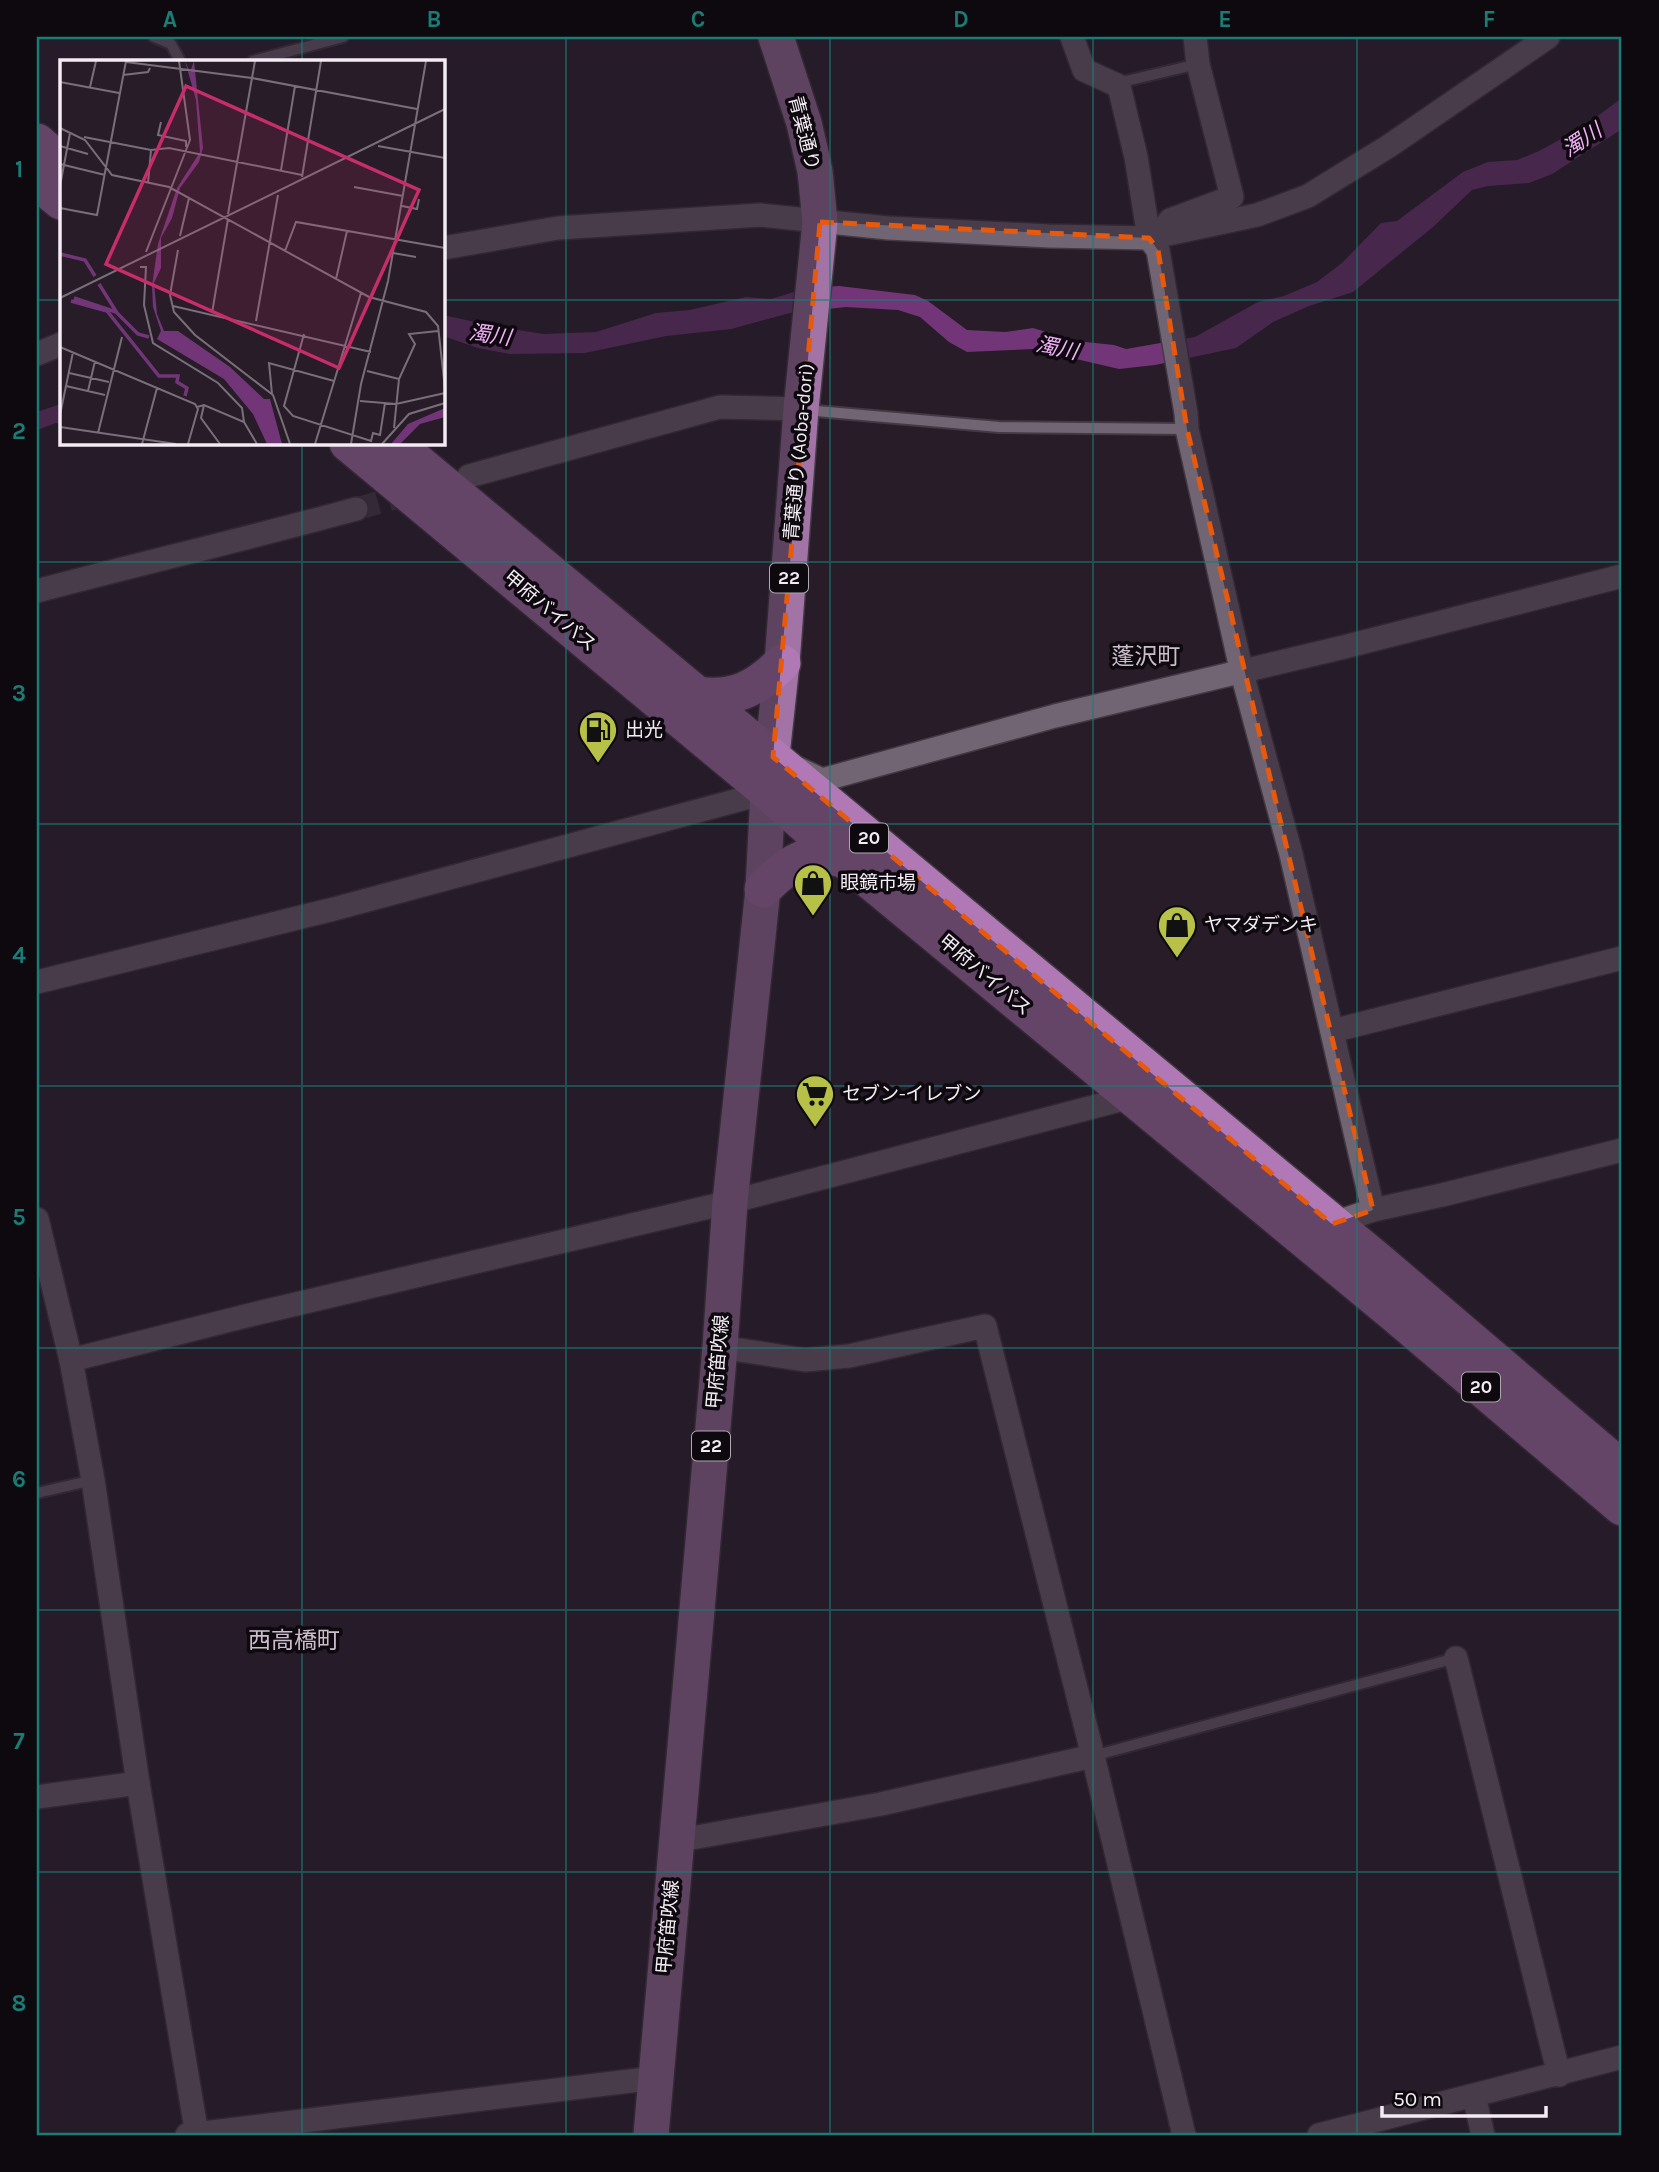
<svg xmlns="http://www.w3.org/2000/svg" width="1659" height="2172" font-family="Karla,'Noto Sans JP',sans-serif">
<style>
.water{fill:#723678}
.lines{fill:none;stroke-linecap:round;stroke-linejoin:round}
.minor-tunnel{stroke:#463b47;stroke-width:23;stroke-dasharray:23 11;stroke-linecap:butt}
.service-casing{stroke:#423943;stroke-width:14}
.minor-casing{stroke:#423943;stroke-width:26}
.primary-casing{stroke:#423943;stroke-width:38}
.trunk-casing{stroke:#423943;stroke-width:40}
.service{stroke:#726573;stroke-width:10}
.minor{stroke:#726573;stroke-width:23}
.primary{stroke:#a174a5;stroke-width:35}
.trunk{stroke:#b079b6;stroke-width:37}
.marked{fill:none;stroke:#e8590c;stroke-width:5;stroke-dasharray:14 9;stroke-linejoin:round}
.grid{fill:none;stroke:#1a7c75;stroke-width:2;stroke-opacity:0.55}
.labels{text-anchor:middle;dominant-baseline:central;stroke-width:7;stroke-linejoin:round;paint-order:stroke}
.shield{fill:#0d090e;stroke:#afa8af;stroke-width:2}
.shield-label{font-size:18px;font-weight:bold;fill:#f4ecf4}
.street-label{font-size:19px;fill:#f4ecf4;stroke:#0d090e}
.poi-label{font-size:19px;fill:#f4ecf4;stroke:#0d090e;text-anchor:start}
.water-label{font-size:21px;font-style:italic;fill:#f3b0f9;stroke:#0d090e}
.quarter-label{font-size:23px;fill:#ccbdcd;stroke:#0d090e}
.inset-river{fill:none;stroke:#723678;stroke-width:3.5}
.inset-road{fill:none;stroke:#796f7a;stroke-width:2}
.view{fill:#c72d6a;fill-opacity:0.15;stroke:#c72d6a;stroke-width:3.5}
.inset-edge{fill:none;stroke:#f4ecf4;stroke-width:3.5}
.neatline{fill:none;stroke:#1a7c75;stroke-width:2.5}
.grid-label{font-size:23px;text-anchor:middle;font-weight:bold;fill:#1a7c75}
</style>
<rect width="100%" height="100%" fill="#271c28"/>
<g class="water">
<path d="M 1622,98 L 1622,129 L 1552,174 L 1529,183 L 1488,186 L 1472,190 L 1433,227 L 1353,292 L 1309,306 L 1273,322 L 1236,348 L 1155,365 L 1119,369 L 1033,349 L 967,352 L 949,342 L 920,317 L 898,310 L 846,307 L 790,313 L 731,329 L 666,336 L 585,353 L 510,354 L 478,348 L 443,336 L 443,315 L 498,327 L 544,334 L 596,332 L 656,313 L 690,310 L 746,297 L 771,299 L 807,288 L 839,286 L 915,295 L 928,301 L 967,330 L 1005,332 L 1033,328 L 1076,341 L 1114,345 L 1126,349 L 1195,337 L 1258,302 L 1284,296 L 1317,282 L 1342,263 L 1381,223 L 1397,221 L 1463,172 L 1488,162 L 1517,160 L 1539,151 L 1583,127 Z"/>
<path d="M 61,404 L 61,424 L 56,423 L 37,430 L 37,412 Z"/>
</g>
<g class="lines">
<path class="minor-tunnel" d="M 356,509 L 416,492"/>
<g class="service-casing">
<g id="service">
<path d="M 154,37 L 171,44 L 180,61"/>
<path d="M 253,61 L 343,37"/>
<path d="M 1119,86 L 1126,81 L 1198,64"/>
<path d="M 805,410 L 999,427 L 1187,429"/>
<path d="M 37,1493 L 93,1480"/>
<path d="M 1093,1756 L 1456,1658"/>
</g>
</g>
<g class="minor-casing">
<g id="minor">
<path d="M 1072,37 L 1084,70 L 1119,86 L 1136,157 L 1149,238 L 1158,250 L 1186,413 L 1187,429 L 1242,673 L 1291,854 L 1373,1210"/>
<path d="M 1163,230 L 1170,220 L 1232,197 L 1198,64 L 1195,37"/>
<path d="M 443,248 L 558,228 L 760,215 L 888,228 L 1049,236 L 1149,238 L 1257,215 L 1308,196 L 1389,146 L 1548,37"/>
<path d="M 37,354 L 61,344"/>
<path d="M 469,476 L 720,407 L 801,409"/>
<path d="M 37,591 C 143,563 250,538 356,509"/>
<path d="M 799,769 L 822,780 L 1055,716 L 1344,647 L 1622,576"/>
<path d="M 37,982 L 334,909 L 768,792"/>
<path d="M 1332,1031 L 1622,958"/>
<path d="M 37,1219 L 71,1360 L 93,1480 L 138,1783 L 197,2135"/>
<path d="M 1332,1224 L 1373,1210 L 1442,1195 L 1622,1150"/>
<path d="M 720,1347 L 805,1360 L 849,1356 L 985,1326 L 1093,1756 L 1184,2135"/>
<path d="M 71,1360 L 258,1313 L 730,1202 L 1131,1097"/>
<path d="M 1456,1658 L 1559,2075"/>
<path d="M 37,1797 L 138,1783"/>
<path d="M 675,1841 L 881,1804 L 1093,1756"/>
<path d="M 1474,2096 L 1483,2135"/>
<path d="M 187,2135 L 655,2078"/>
<path d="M 1319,2135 L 1622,2057"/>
</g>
</g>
<g class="primary-casing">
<path id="primary" d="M 651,2135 L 720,1347 L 730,1202 L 763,889 L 768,792 L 782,663 L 801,409 L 820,222 L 815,171 L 804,123 L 776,37"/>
</g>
<g class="trunk-casing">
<g id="trunk">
<path d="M 37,142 L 61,163"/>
<path d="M 37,181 L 61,201"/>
<path d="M 348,443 L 768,792 L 844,859 L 1396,1315 L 1622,1507"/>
<path d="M 394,443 L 1378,1261 L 1622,1469"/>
<path d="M 697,695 C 734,700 756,689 782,663"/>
<path d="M 763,889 C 777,875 795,858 816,855 C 824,853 835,858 844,859"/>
</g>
</g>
<use href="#service" class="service"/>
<use href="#minor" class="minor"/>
<use href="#primary" class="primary"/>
<use href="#trunk" class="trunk"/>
</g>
<path d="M0 0H1659V2172H0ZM 820,222 L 1149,238 L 1158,250 L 1187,429 L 1373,1210 L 1332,1224 L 773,757 Z" fill="#271c28" fill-opacity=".55" fill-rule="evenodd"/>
<path class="marked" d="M 820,222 L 1149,238 L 1158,250 L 1187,429 L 1373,1210 L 1332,1224 L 773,757 Z"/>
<path class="grid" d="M 302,37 L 302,61M 566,37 L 566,2135M 830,37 L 830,2135M 1093,37 L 1093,2135M 1357,37 L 1357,2135M 37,300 L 61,300M 443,300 L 1622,300M 302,443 L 302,2135M 37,562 L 1622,562M 37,824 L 1622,824M 37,1086 L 1622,1086M 37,1348 L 1622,1348M 37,1610 L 1622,1610M 37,1872 L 1622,1872"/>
<defs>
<g id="fuel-pin" transform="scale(2.0125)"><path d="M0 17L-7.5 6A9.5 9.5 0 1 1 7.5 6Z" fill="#b7c148" stroke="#0d090e"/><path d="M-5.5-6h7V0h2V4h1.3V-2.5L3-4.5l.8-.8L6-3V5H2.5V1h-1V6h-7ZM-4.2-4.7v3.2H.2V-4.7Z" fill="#111"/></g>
<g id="shop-pin" transform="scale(2.0125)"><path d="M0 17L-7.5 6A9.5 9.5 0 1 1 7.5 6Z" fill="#b7c148" stroke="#0d090e"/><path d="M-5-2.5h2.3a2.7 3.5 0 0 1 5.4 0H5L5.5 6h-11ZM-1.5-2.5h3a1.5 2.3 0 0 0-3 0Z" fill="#111"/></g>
<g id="supermarket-pin" transform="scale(2.0125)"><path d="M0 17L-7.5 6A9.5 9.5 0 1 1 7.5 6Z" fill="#b7c148" stroke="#0d090e"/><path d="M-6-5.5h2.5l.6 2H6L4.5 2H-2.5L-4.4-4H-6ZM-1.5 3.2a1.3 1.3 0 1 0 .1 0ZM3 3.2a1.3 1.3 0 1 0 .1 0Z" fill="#111"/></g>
</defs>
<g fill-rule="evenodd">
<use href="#fuel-pin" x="598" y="730"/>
<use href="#shop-pin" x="813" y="883"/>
<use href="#shop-pin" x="1177" y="925"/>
<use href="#supermarket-pin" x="815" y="1094"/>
</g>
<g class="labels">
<g class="shield">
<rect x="770" y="563.5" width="38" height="29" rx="5"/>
<rect x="850" y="823.5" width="38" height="29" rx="5"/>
<rect x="1462" y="1372.5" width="38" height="29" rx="5"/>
<rect x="692" y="1431.5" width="38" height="29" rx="5"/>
</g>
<g class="shield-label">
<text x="789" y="578">22</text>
<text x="869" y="838">20</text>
<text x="1481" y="1387">20</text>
<text x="711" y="1446">22</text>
</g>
<g class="street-label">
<text transform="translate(804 133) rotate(76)">青葉通り</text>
<text transform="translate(799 452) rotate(-85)">青葉通り (Aoba-dori)</text>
<text transform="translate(550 611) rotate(40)">甲府バイパス</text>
<text transform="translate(985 975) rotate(40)">甲府バイパス</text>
<text transform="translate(718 1362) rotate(-85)">甲府笛吹線</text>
<text transform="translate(668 1927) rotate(-85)">甲府笛吹線</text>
</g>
<g class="poi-label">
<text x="625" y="730">出光</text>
<text x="840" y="883">眼鏡市場</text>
<text x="1204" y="925">ヤマダデンキ</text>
<text x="842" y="1094">セブン-イレブン</text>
</g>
<g class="water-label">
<text transform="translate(1582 140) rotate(-33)">濁川</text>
<text transform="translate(490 335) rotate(8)">濁川</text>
<text transform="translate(1057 348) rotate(12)">濁川</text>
</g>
<g class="quarter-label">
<text x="1146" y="656">蓬沢町</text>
<text x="294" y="1640">西高橋町</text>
</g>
</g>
<g transform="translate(60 60)">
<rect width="385" height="385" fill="#271c28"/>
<path d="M 125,1 L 130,12 L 134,1 L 143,88 L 139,102 L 120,128 L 112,158 L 101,178 L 101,208 L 94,223 L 97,254 L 104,271 L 118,271 L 170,307 L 204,339 L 210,339 L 222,384 L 207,384 L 193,354 L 164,319 L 97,279 L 101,271 L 93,247 L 92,226 L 98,184 L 117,128 L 140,92 L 136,40 ZM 385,348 L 385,357 L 360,364 L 340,384 L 331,384 L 348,364 Z" fill="#723678"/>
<path class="inset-river" d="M 0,194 L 25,200 L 35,216M 39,224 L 57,253 L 78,274 L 89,277M 14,238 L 56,252M 11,241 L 47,251 L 99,316 L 118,316 L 117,322 L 127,328 L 125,336"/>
<path class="inset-road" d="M 66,2 L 192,18 L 357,49M 63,15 L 88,12 L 90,8M 0,22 L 59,33M 30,27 L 36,1M 101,62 L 98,75 L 126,81 L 126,87M 0,68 L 25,80 L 52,115 L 109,127 L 309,237 L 366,252 L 378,266 L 385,329M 24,77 L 91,90 L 109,88 L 242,115M 0,86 L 28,94M 318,86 L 385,98M 0,104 L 45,115M 221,110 L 235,26M 242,117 L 261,1M 88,123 L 91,90M 0,126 L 10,73M 294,127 L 343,136M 342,146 L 357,149 L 359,139M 0,148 L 37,155 L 66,1M 168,154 L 195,1M 120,176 L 129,138M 118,190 L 110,235 L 114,252 L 135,275 L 213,335 L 230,384M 225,191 L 236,162 L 385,188M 86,192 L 130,80 L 119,1M 333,193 L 356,197M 80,207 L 86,207 L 84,245 L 93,283 L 158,323 L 182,348 L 184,362M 276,219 L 287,171M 0,238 L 385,49M 113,246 L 311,292M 152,253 L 168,159M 196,261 L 218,135M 244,274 L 224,346 L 233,356 L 311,381 L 313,373 L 320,375 L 325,343M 0,287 L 135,344 L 138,349 L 128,384M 307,311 L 339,319M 9,313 L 49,322M 6,326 L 45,335M 28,331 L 35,301M 212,334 L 209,303 L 274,321M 300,341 L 336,344 L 385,333M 144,345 L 141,358 L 160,384M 137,347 L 144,345 L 184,362 L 197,384M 0,355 L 13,292M 0,367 L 116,384M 334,368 L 339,319 L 355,284 L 349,274 L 378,271M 38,373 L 62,277M 82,384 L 97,328M 255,384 L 301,233M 291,384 L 301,324 L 328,221 L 366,1M 322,384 L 349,354 L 385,343"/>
<path class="view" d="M 126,26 L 359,130 L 279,308 L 46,204 Z"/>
<rect width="385" height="385" class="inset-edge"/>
</g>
<rect width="1659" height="2172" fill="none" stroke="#0d090e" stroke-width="77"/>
<path d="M1382 2106v10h164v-10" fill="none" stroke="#f4ecf4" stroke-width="3.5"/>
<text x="1393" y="2106" font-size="21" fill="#f4ecf4" stroke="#0d090e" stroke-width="5" paint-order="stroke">50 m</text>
<rect x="38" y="38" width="1582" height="2096" class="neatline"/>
<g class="grid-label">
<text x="170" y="27">A</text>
<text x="434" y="27">B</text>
<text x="698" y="27">C</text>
<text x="961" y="27">D</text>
<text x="1225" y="27">E</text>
<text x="1489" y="27">F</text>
<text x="19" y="177">1</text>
<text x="19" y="439">2</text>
<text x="19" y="701">3</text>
<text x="19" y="963">4</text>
<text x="19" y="1225">5</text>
<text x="19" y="1487">6</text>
<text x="19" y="1749">7</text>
<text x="19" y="2011">8</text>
</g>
</svg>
